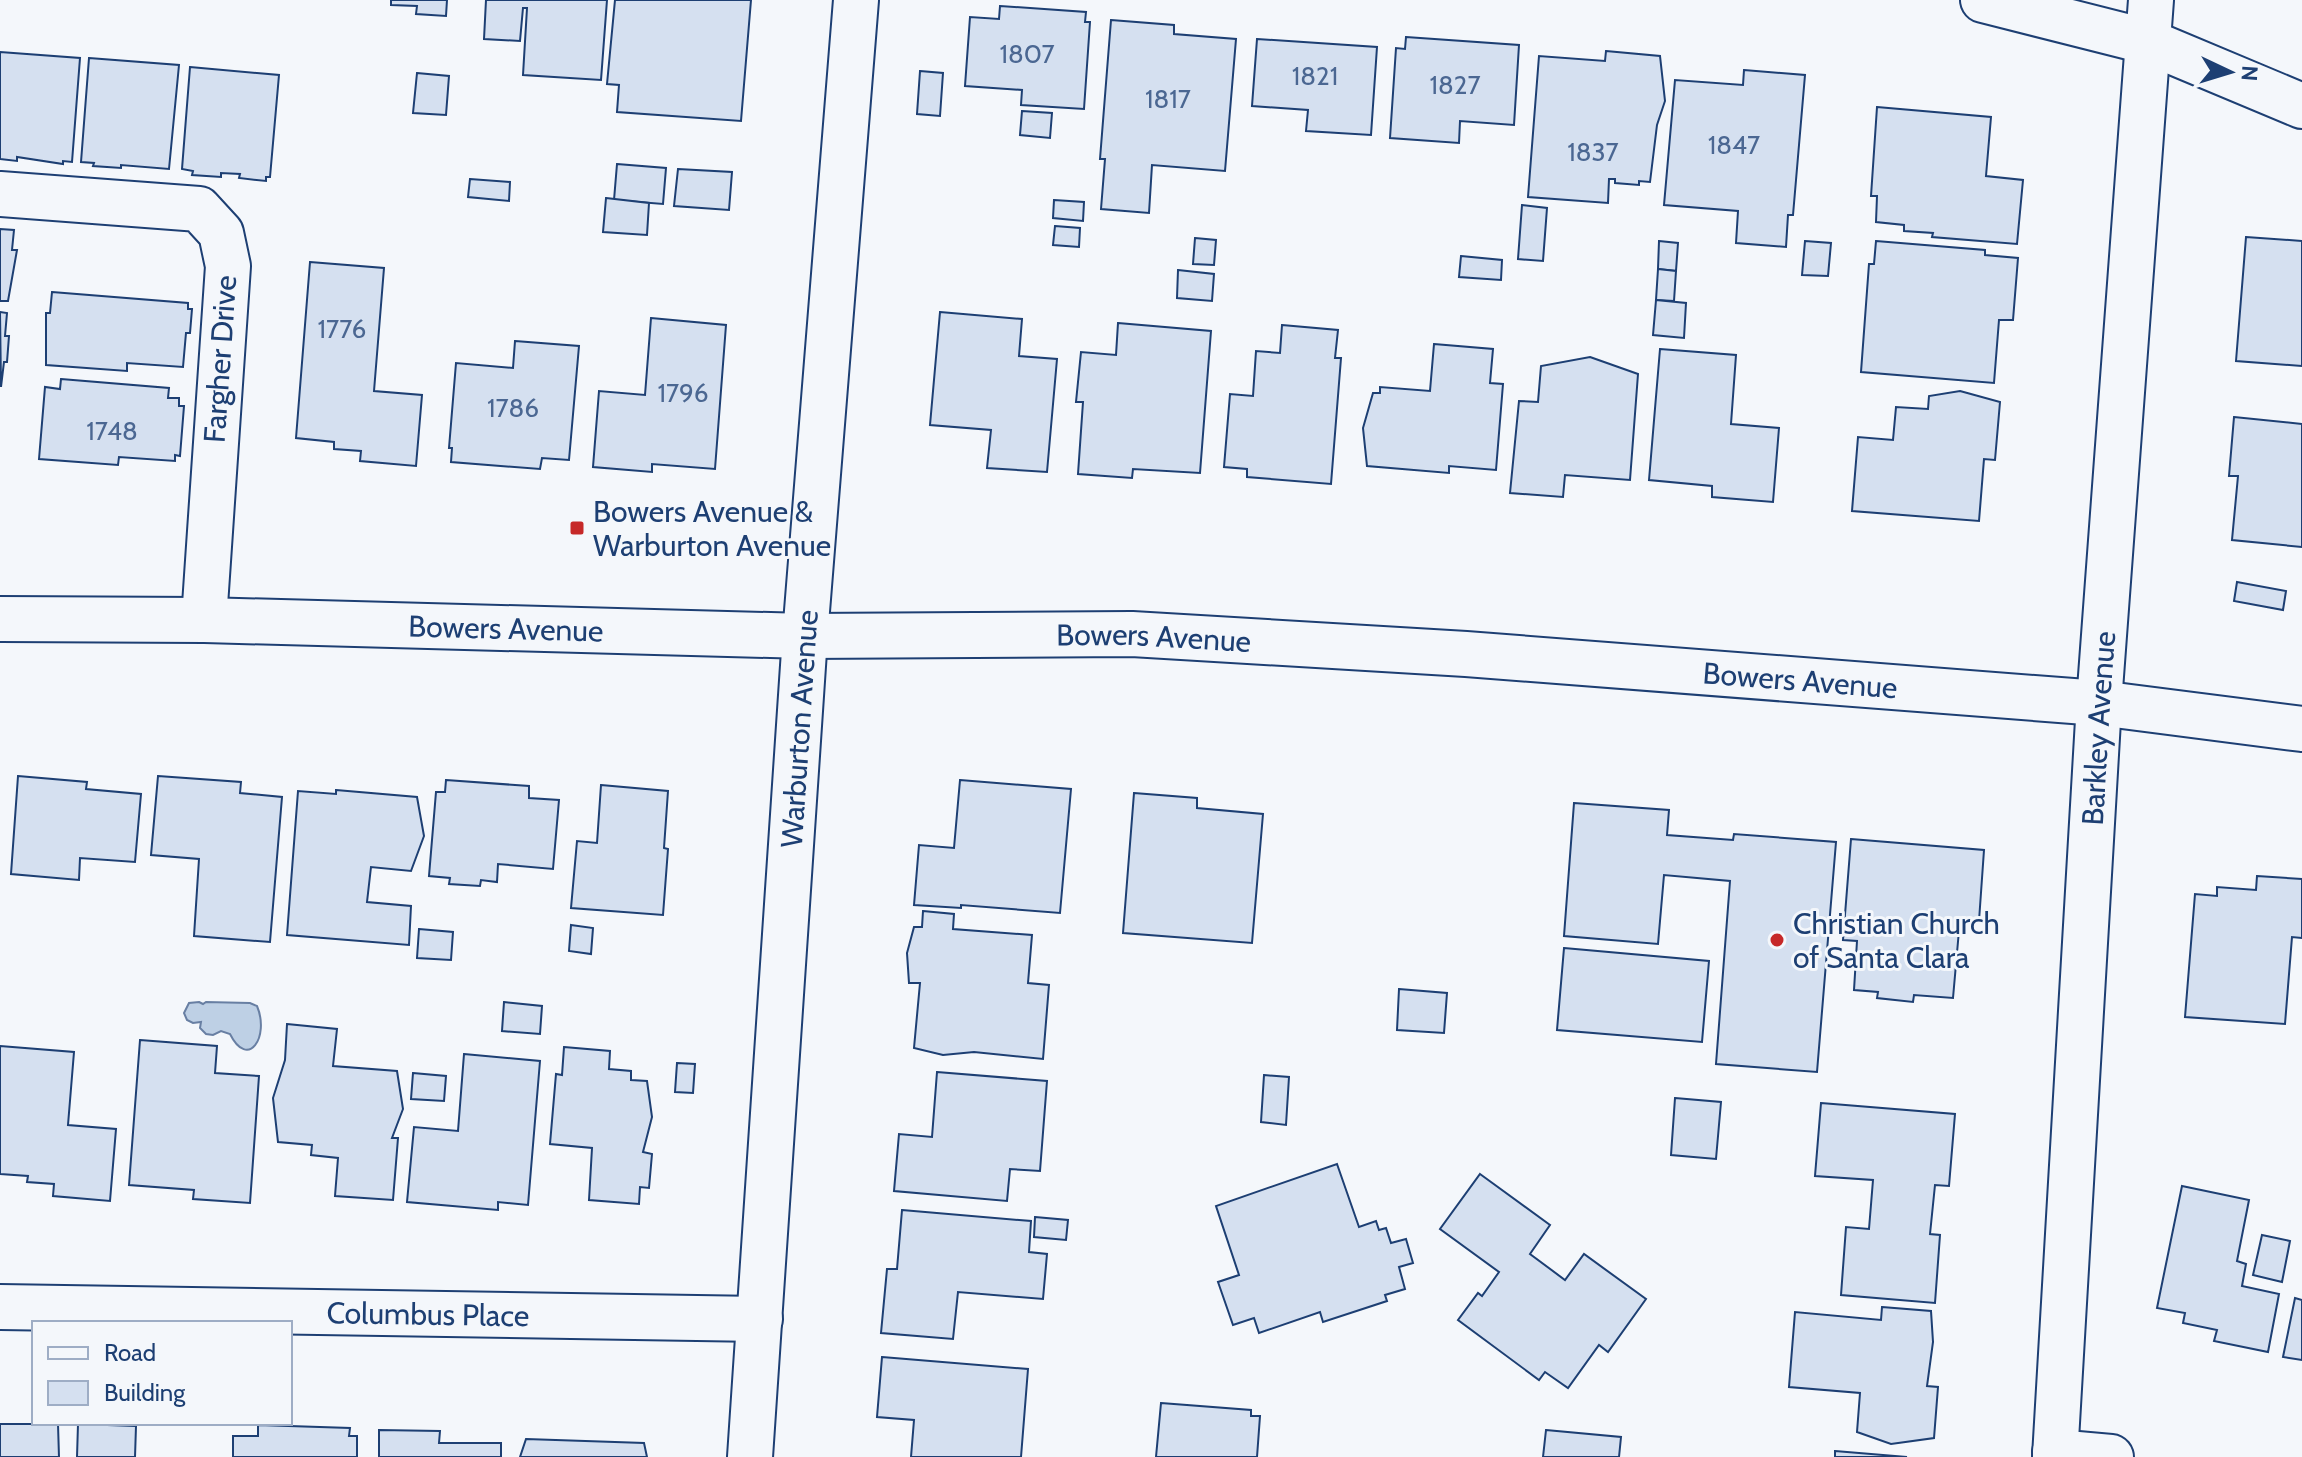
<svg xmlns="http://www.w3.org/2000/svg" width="2302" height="1457" font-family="Cabin,sans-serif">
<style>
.water{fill:#bed0e5;stroke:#687fa3;stroke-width:2}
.building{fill:#d5e0f0;stroke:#1d3f73;stroke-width:2}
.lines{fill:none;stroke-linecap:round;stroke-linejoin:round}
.street-casing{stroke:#1d3f73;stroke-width:48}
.secondary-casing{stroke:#1d3f73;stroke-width:48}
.street{stroke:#f4f7fb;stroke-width:44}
.secondary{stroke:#f4f7fb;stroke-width:44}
.poi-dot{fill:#c62828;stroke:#f4f7fb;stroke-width:3}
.labels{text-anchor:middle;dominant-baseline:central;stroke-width:6;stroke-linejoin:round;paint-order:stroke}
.number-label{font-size:26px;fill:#4b6792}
.street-label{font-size:30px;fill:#1d3f73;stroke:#f4f7fb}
.poi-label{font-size:30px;fill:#1d3f73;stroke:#f4f7fb;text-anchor:start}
</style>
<rect width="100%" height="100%" fill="#f4f7fb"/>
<path class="water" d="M 199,1002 L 203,1004 L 206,1002 L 250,1003 L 257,1006 C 270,1037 248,1070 230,1034 L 221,1031 L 213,1035 L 206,1034 L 200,1028 L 201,1022 L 193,1023 L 187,1020 L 184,1013 L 189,1003 Z"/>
<g class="building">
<path d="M 391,0 L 447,0 L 446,16 L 416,14 L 417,6 L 391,5 Z"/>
<path d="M 486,0 L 607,0 L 601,80 L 523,75 L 527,8 L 523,8 L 520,41 L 484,39 Z"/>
<path d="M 615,0 L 751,0 L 741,121 L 617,112 L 619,85 L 607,84 Z"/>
<path d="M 1000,6 L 1086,12 L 1085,22 L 1090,22 L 1084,109 L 1021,105 L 1022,90 L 965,86 L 970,17 L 999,19 Z"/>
<path d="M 1111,20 L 1174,25 L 1174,34 L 1236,39 L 1225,171 L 1152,165 L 1149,213 L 1101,209 L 1105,159 L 1100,159 Z"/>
<path d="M 1406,37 L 1519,45 L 1514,125 L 1460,121 L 1459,143 L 1390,138 L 1396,48 L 1405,49 Z"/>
<path d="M 1257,39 L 1377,47 L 1371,135 L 1306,131 L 1308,110 L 1252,106 Z"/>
<path d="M 1606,51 L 1660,56 L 1665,101 L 1657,125 L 1650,182 L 1639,181 L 1639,185 L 1615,183 L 1615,179 L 1609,179 L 1608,203 L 1528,197 L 1539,56 L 1605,61 Z"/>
<path d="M 0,52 L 80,58 L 72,162 L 63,161 L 63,164 L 17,157 L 17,161 L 0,159 Z"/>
<path d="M 89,58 L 179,65 L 169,169 L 121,165 L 121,168 L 93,166 L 94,163 L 81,162 Z"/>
<path d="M 190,67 L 279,75 L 270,177 L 266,177 L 266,181 L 239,178 L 240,174 L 221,173 L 221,177 L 192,175 L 193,171 L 182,169 Z"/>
<path d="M 1744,70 L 1805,75 L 1793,215 L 1788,215 L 1786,247 L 1736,243 L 1738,211 L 1664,205 L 1675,80 L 1743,85 Z"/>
<path d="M 920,71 L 943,73 L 940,116 L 917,114 Z"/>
<path d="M 417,73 L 449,76 L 446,115 L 413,113 Z"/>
<path d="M 1877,107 L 1991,117 L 1986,176 L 2023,180 L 2017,244 L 1932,237 L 1933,233 L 1904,231 L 1904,225 L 1876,222 L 1877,196 L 1871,196 Z"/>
<path d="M 1022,111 L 1052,113 L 1050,138 L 1020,135 Z"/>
<path d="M 617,164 L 666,168 L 663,204 L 614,200 Z"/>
<path d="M 678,169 L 732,172 L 729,210 L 674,206 Z"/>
<path d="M 470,179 L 510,182 L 509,201 L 468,197 Z"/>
<path d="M 606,198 L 649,203 L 647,235 L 603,232 Z"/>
<path d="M 1054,200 L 1084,202 L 1083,221 L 1053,218 Z"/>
<path d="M 1522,205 L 1547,208 L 1543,261 L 1518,259 Z"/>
<path d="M 1055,226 L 1080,228 L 1079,247 L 1053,245 Z"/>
<path d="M 0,229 L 14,230 L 12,250 L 17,250 L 8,301 L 0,301 Z"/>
<path d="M 2246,237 L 2302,241 L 2302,366 L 2236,361 Z"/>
<path d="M 1195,238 L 1216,240 L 1214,265 L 1193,264 Z"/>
<path d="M 1659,241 L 1678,243 L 1676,271 L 1658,269 Z"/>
<path d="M 1805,241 L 1831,243 L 1828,276 L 1802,275 Z"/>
<path d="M 1876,241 L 1985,250 L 1985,255 L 2018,258 L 2013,320 L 1999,320 L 1994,383 L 1861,372 L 1869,264 L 1874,264 Z"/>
<path d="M 1461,256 L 1502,260 L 1501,280 L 1459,277 Z"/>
<path d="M 310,262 L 384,268 L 374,391 L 422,395 L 416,466 L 360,461 L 361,451 L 334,449 L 334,442 L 296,438 Z"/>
<path d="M 1658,269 L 1676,271 L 1674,301 L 1656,300 Z"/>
<path d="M 1178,270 L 1214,274 L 1212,301 L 1177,298 Z"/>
<path d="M 52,292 L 188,303 L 188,309 L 192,309 L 190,333 L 186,333 L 183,367 L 127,363 L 127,371 L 46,365 L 46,313 L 50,313 Z"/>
<path d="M 1656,300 L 1686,303 L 1684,338 L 1653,335 Z"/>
<path d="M 0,312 L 7,313 L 5,336 L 9,336 L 7,362 L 4,362 L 1,387 Z"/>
<path d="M 940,312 L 1022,319 L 1019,356 L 1057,359 L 1047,472 L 987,468 L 991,430 L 930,425 Z"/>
<path d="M 651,318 L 726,325 L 715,469 L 652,464 L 652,472 L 593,467 L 599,391 L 645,395 Z"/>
<path d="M 1118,323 L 1211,331 L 1200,473 L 1133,469 L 1132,478 L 1078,474 L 1083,402 L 1076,402 L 1081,352 L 1116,355 Z"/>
<path d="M 1282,325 L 1338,330 L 1335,358 L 1341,358 L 1331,484 L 1247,477 L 1247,469 L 1224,467 L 1230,394 L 1253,396 L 1256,351 L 1280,353 Z"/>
<path d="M 515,341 L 579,346 L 569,460 L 542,458 L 540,469 L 451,462 L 452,448 L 449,448 L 456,363 L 513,368 Z"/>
<path d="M 1434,344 L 1493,349 L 1490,383 L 1503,384 L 1496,470 L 1449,466 L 1449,473 L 1367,466 L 1363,428 L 1373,393 L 1380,393 L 1380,387 L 1430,391 Z"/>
<path d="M 1660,349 L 1736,355 L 1731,424 L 1779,428 L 1773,502 L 1712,497 L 1712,486 L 1649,480 Z"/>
<path d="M 1590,357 L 1638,374 L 1630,480 L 1565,475 L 1563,497 L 1510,493 L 1519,401 L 1538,402 L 1541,366 Z"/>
<path d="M 61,379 L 169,388 L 168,398 L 179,398 L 179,406 L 184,406 L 180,456 L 175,455 L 175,461 L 119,457 L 118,465 L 39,459 L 45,387 L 60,389 Z"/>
<path d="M 1960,391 L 2000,402 L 1995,460 L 1984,459 L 1979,521 L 1852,511 L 1858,437 L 1893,440 L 1896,407 L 1928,409 L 1929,396 Z"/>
<path d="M 2234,417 L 2302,424 L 2302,547 L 2232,540 L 2238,476 L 2229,476 Z"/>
<path d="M 2237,582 L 2286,591 L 2283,610 L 2234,601 Z"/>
<path d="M 18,776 L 87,782 L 86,789 L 141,794 L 135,862 L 80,858 L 79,880 L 11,874 Z"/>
<path d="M 158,776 L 241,782 L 240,793 L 282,797 L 270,942 L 194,936 L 199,859 L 151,855 Z"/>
<path d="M 446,780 L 529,786 L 529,798 L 559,800 L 553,869 L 498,864 L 497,882 L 481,880 L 480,886 L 449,884 L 450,878 L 429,876 L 436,792 L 445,792 Z"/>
<path d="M 960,780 L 1071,789 L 1060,913 L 961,905 L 961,908 L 914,905 L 919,845 L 954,848 Z"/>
<path d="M 601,785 L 668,791 L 664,848 L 668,849 L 663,915 L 571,908 L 577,841 L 597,843 Z"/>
<path d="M 336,790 L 417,797 L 424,836 L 411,871 L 371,867 L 367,902 L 411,906 L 409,945 L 287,935 L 298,791 L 336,794 Z"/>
<path d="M 1134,793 L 1197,798 L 1197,808 L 1263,814 L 1252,943 L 1123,933 Z"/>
<path d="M 1574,803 L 1669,810 L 1667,835 L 1733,840 L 1734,834 L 1836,842 L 1817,1072 L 1716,1064 L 1730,881 L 1664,875 L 1658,944 L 1564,936 Z"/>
<path d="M 1851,839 L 1984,850 L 1979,921 L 1960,919 L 1953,998 L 1914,995 L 1913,1002 L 1877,998 L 1878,992 L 1854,990 L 1857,941 L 1843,940 Z"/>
<path d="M 2257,876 L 2302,879 L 2302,938 L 2292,937 L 2285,1024 L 2185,1017 L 2195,894 L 2217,896 L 2217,887 L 2256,890 Z"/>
<path d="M 923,911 L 954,914 L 953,929 L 1032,935 L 1028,983 L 1049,985 L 1043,1059 L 974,1052 L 943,1055 L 914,1048 L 920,983 L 909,983 L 907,953 L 914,927 L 922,927 Z"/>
<path d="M 571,925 L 593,928 L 591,954 L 569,951 Z"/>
<path d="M 419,929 L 453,932 L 451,960 L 417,958 Z"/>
<path d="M 1564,948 L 1709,961 L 1702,1042 L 1557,1030 Z"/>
<path d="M 1399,989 L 1447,993 L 1444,1033 L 1397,1030 Z"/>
<path d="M 504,1002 L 542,1006 L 540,1034 L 502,1031 Z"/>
<path d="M 287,1024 L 337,1029 L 333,1066 L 397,1071 L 403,1109 L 392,1138 L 398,1138 L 393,1200 L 335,1196 L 338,1158 L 311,1155 L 312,1145 L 278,1142 L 273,1098 L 285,1060 Z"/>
<path d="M 140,1040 L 217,1046 L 215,1073 L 259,1076 L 250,1203 L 193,1199 L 194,1190 L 129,1185 Z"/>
<path d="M 0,1046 L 74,1052 L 68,1125 L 116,1129 L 110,1201 L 53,1196 L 54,1184 L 27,1182 L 28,1176 L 0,1174 Z"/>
<path d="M 564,1047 L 610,1051 L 609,1069 L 631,1071 L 631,1080 L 647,1081 L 652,1117 L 643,1152 L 652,1154 L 649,1188 L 640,1187 L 639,1204 L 589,1200 L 592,1148 L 550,1144 L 556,1074 L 562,1075 Z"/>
<path d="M 464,1054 L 540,1061 L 528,1205 L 498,1202 L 498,1210 L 407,1202 L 414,1127 L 458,1131 Z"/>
<path d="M 677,1063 L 695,1064 L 693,1093 L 675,1092 Z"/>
<path d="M 937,1072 L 1047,1081 L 1040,1171 L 1010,1169 L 1007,1201 L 894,1191 L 899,1134 L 932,1137 Z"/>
<path d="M 413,1073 L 446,1076 L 444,1101 L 411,1099 Z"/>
<path d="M 1264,1075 L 1289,1077 L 1286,1125 L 1261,1122 Z"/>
<path d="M 1675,1098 L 1721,1102 L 1716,1159 L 1671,1155 Z"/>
<path d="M 1821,1103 L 1955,1114 L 1949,1186 L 1935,1185 L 1930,1234 L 1940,1235 L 1935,1303 L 1841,1295 L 1846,1227 L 1869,1229 L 1873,1180 L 1815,1176 Z"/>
<path d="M 1337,1164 L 1359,1227 L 1376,1221 L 1379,1230 L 1386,1228 L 1391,1243 L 1406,1239 L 1413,1263 L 1399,1267 L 1405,1289 L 1385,1295 L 1387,1301 L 1323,1322 L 1320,1312 L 1259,1333 L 1254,1318 L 1233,1325 L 1218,1282 L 1239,1275 L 1216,1206 Z"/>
<path d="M 1480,1174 L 1550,1225 L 1530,1254 L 1565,1280 L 1584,1254 L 1646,1299 L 1608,1352 L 1599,1345 L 1568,1388 L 1545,1372 L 1539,1380 L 1458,1320 L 1478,1293 L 1482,1296 L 1499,1272 L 1440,1229 Z"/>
<path d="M 2182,1186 L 2249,1200 L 2237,1261 L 2246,1264 L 2242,1286 L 2279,1294 L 2268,1352 L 2214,1341 L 2217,1330 L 2183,1323 L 2185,1313 L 2157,1308 Z"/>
<path d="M 902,1210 L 1031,1221 L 1029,1252 L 1047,1254 L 1043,1299 L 958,1292 L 953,1339 L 881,1333 L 887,1269 L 897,1269 Z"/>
<path d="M 1035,1217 L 1068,1220 L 1066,1240 L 1034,1237 Z"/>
<path d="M 2262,1235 L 2290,1241 L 2282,1282 L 2253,1275 Z"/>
<path d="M 2295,1298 L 2302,1300 L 2302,1360 L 2283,1357 Z"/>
<path d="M 1882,1307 L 1931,1311 L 1933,1342 L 1927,1386 L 1938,1387 L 1934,1438 L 1891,1444 L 1857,1432 L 1860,1393 L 1789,1387 L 1795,1312 L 1881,1320 Z"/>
<path d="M 882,1357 L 1028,1369 L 1021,1457 L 911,1457 L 914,1420 L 877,1417 Z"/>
<path d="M 1161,1403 L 1251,1410 L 1251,1416 L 1260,1416 L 1257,1457 L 1156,1457 Z"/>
<path d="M 0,1424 L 58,1424 L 59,1457 L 0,1457 Z"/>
<path d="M 78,1424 L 136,1426 L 135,1457 L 77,1457 Z"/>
<path d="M 258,1425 L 350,1428 L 349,1436 L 357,1436 L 357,1457 L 233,1457 L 233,1436 L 258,1436 Z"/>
<path d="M 379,1430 L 440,1431 L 439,1443 L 501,1443 L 501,1457 L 379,1457 Z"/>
<path d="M 1546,1430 L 1621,1437 L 1619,1457 L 1543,1457 Z"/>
<path d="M 526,1439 L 644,1443 L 647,1457 L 520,1457 Z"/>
<path d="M 1835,1451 L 1907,1457 L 1835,1457 Z"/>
</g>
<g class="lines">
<g class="street-casing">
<g id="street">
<path d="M 1983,0 L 2149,42 L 2302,106"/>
<path d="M 0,194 L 199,209 L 221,233 L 228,266 L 204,620"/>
<path id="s1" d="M 0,1307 L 760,1319"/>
<path d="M 2055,1452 L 2111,1457"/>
<path id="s2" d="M 750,1457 L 805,636 L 856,0"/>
<path id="s3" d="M 2055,1457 L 2099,703 L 2151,0"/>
</g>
</g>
<g class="secondary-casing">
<g id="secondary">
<path id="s4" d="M 0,619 L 204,620 L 805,636 L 1132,634 L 1466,654 L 2099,703 L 2302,729"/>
</g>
</g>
<use href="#street" class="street"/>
<use href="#secondary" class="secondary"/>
</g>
<g class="poi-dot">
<rect x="569" y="520" width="16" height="16" rx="4"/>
<circle cx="1777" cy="940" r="8"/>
</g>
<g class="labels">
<g class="number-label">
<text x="1027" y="54">1807</text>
<text x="1315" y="76">1821</text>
<text x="1455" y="85">1827</text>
<text x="1168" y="99">1817</text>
<text x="1734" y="145">1847</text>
<text x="1593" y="152">1837</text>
<text x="342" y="329">1776</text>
<text x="683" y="393">1796</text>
<text x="513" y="408">1786</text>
<text x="112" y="431">1748</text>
</g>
<g class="street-label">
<text transform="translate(220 359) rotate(-86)">Fargher Drive</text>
<text stroke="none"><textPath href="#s4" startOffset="506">Bowers Avenue</textPath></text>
<text stroke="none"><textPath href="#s4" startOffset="1154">Bowers Avenue</textPath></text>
<text stroke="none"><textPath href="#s4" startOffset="1802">Bowers Avenue</textPath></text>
<text stroke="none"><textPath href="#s2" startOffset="730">Warburton Avenue</textPath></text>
<text stroke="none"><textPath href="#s3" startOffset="730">Barkley Avenue</textPath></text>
<text stroke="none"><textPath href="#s1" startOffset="428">Columbus Place</textPath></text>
</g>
<g class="poi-label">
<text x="593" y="511">Bowers Avenue &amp;<tspan x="593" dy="34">Warburton Avenue</tspan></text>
<text x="1793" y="923">Christian Church<tspan x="1793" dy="34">of Santa Clara</tspan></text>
</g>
</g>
<rect x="32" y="1321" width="260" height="104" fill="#f4f7fb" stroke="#9eadc5" stroke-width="2"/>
<rect x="48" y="1347" width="40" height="12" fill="#f4f7fb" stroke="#9eadc5" stroke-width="2"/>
<text x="104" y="1361" font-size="24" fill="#1d3f73">Road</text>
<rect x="48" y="1381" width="40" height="24" fill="#d5e0f0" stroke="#9eadc5" stroke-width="2"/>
<text x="104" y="1401" font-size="24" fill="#1d3f73">Building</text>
<g transform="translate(2230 72) rotate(94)" stroke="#f4f7fb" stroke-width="6" paint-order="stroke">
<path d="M0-6L14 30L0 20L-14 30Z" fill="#1d3f73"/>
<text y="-12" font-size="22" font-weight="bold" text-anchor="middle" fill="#1d3f73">N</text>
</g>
</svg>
